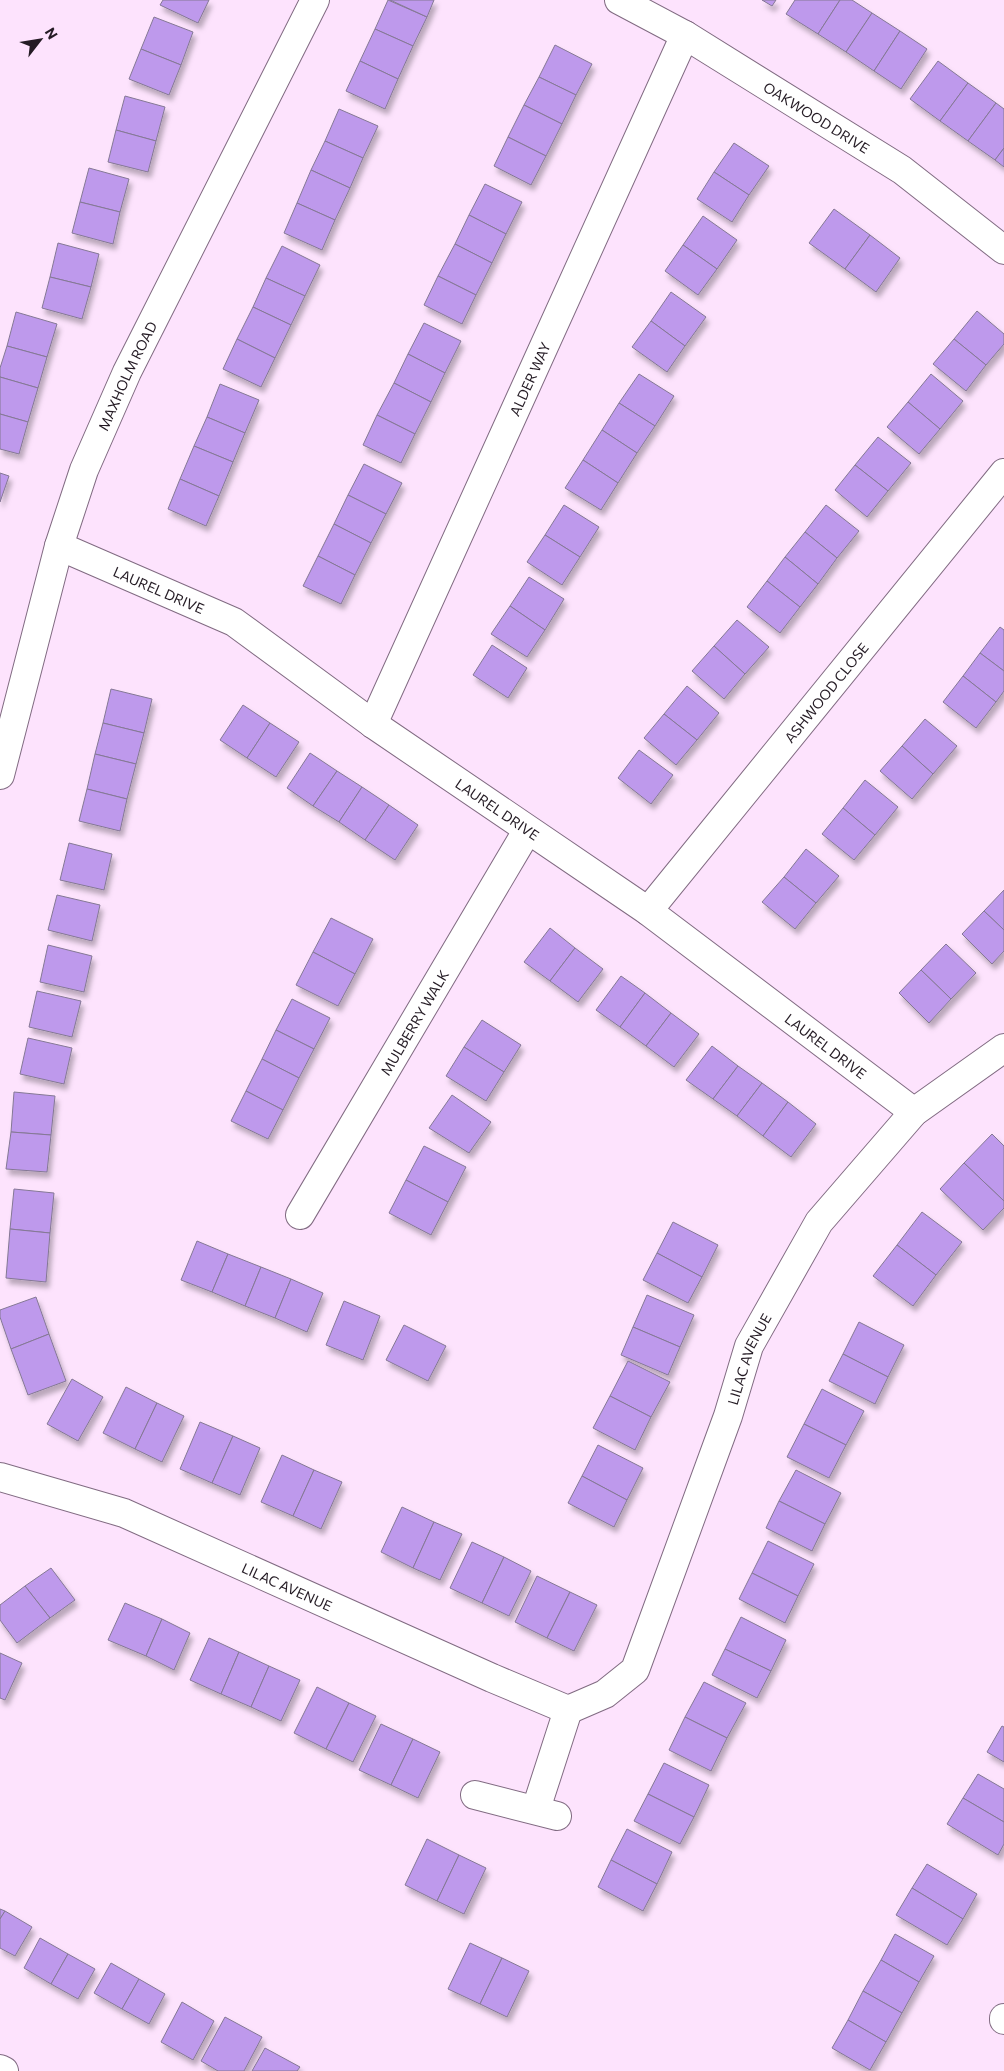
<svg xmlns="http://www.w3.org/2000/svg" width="1004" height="2071" font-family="Commissioner,sans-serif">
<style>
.building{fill:#be99ec;stroke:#847894;filter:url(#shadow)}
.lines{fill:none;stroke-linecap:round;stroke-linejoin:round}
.minor-casing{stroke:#816b82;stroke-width:30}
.minor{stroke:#fff;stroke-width:28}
.labels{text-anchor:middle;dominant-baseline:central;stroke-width:4.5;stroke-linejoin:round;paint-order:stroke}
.street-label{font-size:14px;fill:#241b24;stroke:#fde3fd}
</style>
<defs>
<filter id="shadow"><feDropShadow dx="3" dy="5.5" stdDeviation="2.5" flood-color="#0004"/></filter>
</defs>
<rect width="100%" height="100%" fill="#fde3fd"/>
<g class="building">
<path d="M 163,0 L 209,0 L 198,23 L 160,5 Z"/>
<path d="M 388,0 L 427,17 L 413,46 L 375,29 Z"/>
<path d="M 390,0 L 434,0 L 427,17 Z"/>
<path d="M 762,0 L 776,0 L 772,6 Z"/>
<path d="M 795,0 L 840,0 L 818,34 L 786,14 Z"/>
<path d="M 840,0 L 852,0 L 872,13 L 846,52 L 818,34 Z"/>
<path d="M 872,13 L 900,31 L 874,71 L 846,52 Z"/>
<path d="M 154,17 L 193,32 L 181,65 L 141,49 Z"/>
<path d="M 375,29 L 413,46 L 398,79 L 360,61 Z"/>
<path d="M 900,31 L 927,49 L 901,89 L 874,71 Z"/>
<path d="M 555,45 L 592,64 L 576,95 L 539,77 Z"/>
<path d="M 141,49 L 181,65 L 169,95 L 129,79 Z"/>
<path d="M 360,61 L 398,79 L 385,109 L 346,91 Z"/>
<path d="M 938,61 L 968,83 L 940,121 L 910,99 Z"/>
<path d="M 539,77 L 576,95 L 562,124 L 524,105 Z"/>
<path d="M 968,83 L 996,103 L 968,141 L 940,121 Z"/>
<path d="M 125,96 L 165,107 L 156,141 L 116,130 Z"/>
<path d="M 996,103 L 1004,109 L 1004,148 L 995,160 L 968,141 Z"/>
<path d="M 524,105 L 562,124 L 546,156 L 508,137 Z"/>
<path d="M 339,109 L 378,126 L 363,158 L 325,141 Z"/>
<path d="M 116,130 L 156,141 L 148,172 L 108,162 Z"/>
<path d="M 508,137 L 546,156 L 531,185 L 494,166 Z"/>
<path d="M 325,141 L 363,158 L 350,188 L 311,170 Z"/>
<path d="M 734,143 L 769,166 L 749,195 L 714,172 Z"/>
<path d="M 1004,148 L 1004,167 L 995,160 Z"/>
<path d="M 89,168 L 129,179 L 120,212 L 80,202 Z"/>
<path d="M 311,170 L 350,188 L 335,220 L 297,203 Z"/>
<path d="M 714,172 L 749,195 L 732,222 L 697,199 Z"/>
<path d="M 485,184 L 522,202 L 506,234 L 469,215 Z"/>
<path d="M 80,202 L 120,212 L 113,244 L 72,233 Z"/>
<path d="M 297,203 L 335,220 L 322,250 L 284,233 Z"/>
<path d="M 834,209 L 870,235 L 845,269 L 809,243 Z"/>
<path d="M 469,215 L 506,234 L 492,263 L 455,244 Z"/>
<path d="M 703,216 L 737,240 L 717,269 L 683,245 Z"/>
<path d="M 870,235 L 900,258 L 876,292 L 845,269 Z"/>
<path d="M 58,243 L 99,254 L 91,287 L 50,277 Z"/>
<path d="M 455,244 L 492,263 L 476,295 L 438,276 Z"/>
<path d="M 683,245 L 717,269 L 698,295 L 665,271 Z"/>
<path d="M 282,246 L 320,265 L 305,296 L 266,278 Z"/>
<path d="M 438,276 L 476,295 L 462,324 L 424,305 Z"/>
<path d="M 50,277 L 91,287 L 82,319 L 42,308 Z"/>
<path d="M 266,278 L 305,296 L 291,325 L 253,307 Z"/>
<path d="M 671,292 L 706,317 L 685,346 L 651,321 Z"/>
<path d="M 253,307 L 291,325 L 275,358 L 237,339 Z"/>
<path d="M 977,311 L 1004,334 L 1004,344 L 986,365 L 954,339 Z"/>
<path d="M 16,312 L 57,324 L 47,357 L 7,346 Z"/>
<path d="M 651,321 L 685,346 L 667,372 L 632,347 Z"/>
<path d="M 424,323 L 461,341 L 445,373 L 408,354 Z"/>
<path d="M 237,339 L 275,358 L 261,387 L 223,369 Z"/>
<path d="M 954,339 L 986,365 L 966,391 L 933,364 Z"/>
<path d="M 7,346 L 47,357 L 38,388 L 0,377 L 0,368 Z"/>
<path d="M 408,354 L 445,373 L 431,402 L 394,383 Z"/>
<path d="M 639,374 L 674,396 L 655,426 L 619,403 Z"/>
<path d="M 931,374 L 963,401 L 940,429 L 908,402 Z"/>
<path d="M 0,377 L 38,388 L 28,422 L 0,414 Z"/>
<path d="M 394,383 L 431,402 L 415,434 L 377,415 Z"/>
<path d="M 220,384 L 259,400 L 245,433 L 207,417 Z"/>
<path d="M 908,402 L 940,429 L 919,454 L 887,427 Z"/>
<path d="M 619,403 L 655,426 L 637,453 L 602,430 Z"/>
<path d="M 0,414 L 28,422 L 19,454 L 0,449 Z"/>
<path d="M 377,415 L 415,434 L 401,463 L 363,445 Z"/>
<path d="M 207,417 L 245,433 L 233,462 L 194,446 Z"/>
<path d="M 602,430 L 637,453 L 618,483 L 583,460 Z"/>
<path d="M 878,437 L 911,463 L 888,491 L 855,465 Z"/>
<path d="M 194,446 L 233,462 L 219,496 L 180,479 Z"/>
<path d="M 583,460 L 618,483 L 601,510 L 565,488 Z"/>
<path d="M 364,464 L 402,483 L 386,514 L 348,495 Z"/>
<path d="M 855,465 L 888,491 L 867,517 L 835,490 Z"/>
<path d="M 0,473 L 9,476 L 0,502 Z"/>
<path d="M 180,479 L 219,496 L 206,526 L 168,509 Z"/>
<path d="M 348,495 L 386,514 L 371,543 L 334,524 Z"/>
<path d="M 564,505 L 599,527 L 580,557 L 545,535 Z"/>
<path d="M 826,505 L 859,531 L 837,558 L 805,532 Z"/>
<path d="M 334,524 L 371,543 L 355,575 L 318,556 Z"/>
<path d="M 805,532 L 837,558 L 818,584 L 785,557 Z"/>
<path d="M 545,535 L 580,557 L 562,585 L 527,562 Z"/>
<path d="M 318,556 L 355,575 L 341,604 L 303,586 Z"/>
<path d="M 785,557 L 818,584 L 800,607 L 767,581 Z"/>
<path d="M 529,577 L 564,599 L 545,630 L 510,606 Z"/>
<path d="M 767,581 L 800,607 L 780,633 L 747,607 Z"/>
<path d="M 510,606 L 545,630 L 527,657 L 491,634 Z"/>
<path d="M 737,620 L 769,647 L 745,674 L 714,646 Z"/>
<path d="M 1000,627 L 1004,630 L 1004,671 L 980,653 Z"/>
<path d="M 492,645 L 527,668 L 508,698 L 473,675 Z"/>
<path d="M 714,646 L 745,674 L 724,699 L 692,671 Z"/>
<path d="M 980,653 L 1004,671 L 1004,691 L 996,702 L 963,676 Z"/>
<path d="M 963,676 L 996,702 L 976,728 L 943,702 Z"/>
<path d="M 687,686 L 719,713 L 697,740 L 664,714 Z"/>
<path d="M 111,689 L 152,699 L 144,733 L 103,723 Z"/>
<path d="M 243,705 L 270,723 L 247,758 L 220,740 Z"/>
<path d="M 664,714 L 697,740 L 676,765 L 644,738 Z"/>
<path d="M 925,719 L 957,746 L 933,774 L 902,746 Z"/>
<path d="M 103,723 L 144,733 L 136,764 L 95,754 Z"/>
<path d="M 270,723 L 299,742 L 276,777 L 247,758 Z"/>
<path d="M 902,746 L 933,774 L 912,799 L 880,771 Z"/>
<path d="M 639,750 L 673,775 L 651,804 L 618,778 Z"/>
<path d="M 310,753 L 337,771 L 313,806 L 287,788 Z"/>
<path d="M 95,754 L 136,764 L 127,799 L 87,789 Z"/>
<path d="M 337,771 L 362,787 L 339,822 L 313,806 Z"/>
<path d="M 865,780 L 898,807 L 875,835 L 843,808 Z"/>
<path d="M 362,787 L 389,805 L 365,840 L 339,822 Z"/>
<path d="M 87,789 L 127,799 L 120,831 L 79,821 Z"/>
<path d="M 389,805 L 418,825 L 395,860 L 365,840 Z"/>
<path d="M 843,808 L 875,835 L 854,860 L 822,834 Z"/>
<path d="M 69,843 L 112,854 L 104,890 L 60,880 Z"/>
<path d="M 806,849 L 839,876 L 816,903 L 784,877 Z"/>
<path d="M 784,877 L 816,903 L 795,929 L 762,902 Z"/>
<path d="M 1004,890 L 1004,930 L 984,911 Z"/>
<path d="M 57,895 L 100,905 L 92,941 L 48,930 Z"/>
<path d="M 984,911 L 1004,930 L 1004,951 L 992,964 L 962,934 Z"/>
<path d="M 331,918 L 373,939 L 355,974 L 313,952 Z"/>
<path d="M 550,928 L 575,948 L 550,981 L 524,962 Z"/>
<path d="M 946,944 L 976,973 L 951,999 L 921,970 Z"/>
<path d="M 48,945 L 92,956 L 84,992 L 40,982 Z"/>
<path d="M 575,948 L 603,969 L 578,1002 L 550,981 Z"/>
<path d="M 313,952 L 355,974 L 338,1006 L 296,985 Z"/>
<path d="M 921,970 L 951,999 L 929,1023 L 899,993 Z"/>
<path d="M 621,976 L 645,993 L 620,1027 L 596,1010 Z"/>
<path d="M 37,991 L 81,1001 L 72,1037 L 29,1027 Z"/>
<path d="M 645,993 L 671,1013 L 646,1046 L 620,1027 Z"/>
<path d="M 292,999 L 330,1018 L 314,1049 L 276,1030 Z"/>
<path d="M 671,1013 L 699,1034 L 674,1067 L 646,1046 Z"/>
<path d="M 482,1020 L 521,1045 L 504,1072 L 464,1047 Z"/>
<path d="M 276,1030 L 314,1049 L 299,1078 L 262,1059 Z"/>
<path d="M 28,1038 L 72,1048 L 64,1084 L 20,1074 Z"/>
<path d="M 712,1046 L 738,1066 L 713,1099 L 686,1080 Z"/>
<path d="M 464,1047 L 504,1072 L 486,1101 L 446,1076 Z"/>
<path d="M 262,1059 L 299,1078 L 283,1110 L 246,1091 Z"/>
<path d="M 738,1066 L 762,1083 L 737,1116 L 713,1099 Z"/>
<path d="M 762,1083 L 788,1102 L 763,1136 L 737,1116 Z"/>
<path d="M 246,1091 L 283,1110 L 268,1139 L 231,1121 Z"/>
<path d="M 14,1092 L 55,1096 L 51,1135 L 11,1132 Z"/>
<path d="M 452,1095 L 491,1122 L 469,1153 L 429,1128 Z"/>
<path d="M 788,1102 L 816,1124 L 791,1157 L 763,1136 Z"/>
<path d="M 11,1132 L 51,1135 L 47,1172 L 6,1169 Z"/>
<path d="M 992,1134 L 1004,1146 L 1004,1201 L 964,1163 Z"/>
<path d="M 424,1146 L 466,1167 L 448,1202 L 406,1180 Z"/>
<path d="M 964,1163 L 1004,1201 L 1004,1208 L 983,1230 L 940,1189 Z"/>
<path d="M 406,1180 L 448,1202 L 431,1235 L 389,1213 Z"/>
<path d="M 14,1189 L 54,1193 L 50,1233 L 10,1229 Z"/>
<path d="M 922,1212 L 962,1242 L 936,1275 L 897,1245 Z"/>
<path d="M 673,1222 L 718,1245 L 702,1277 L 657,1253 Z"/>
<path d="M 10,1229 L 50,1233 L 46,1282 L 6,1278 Z"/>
<path d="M 197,1241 L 228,1254 L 212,1292 L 181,1280 Z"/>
<path d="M 897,1245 L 936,1275 L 913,1306 L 873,1276 Z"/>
<path d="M 657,1253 L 702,1277 L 688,1303 L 643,1280 Z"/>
<path d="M 228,1254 L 261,1267 L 245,1306 L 212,1292 Z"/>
<path d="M 261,1267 L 291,1279 L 275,1318 L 245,1306 Z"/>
<path d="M 291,1279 L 323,1293 L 307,1332 L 275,1318 Z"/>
<path d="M 647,1295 L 694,1315 L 680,1347 L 633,1327 Z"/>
<path d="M 36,1297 L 49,1334 L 11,1349 L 0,1317 L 0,1310 Z"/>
<path d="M 344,1301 L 380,1316 L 363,1360 L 326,1345 Z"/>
<path d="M 859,1322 L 904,1345 L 888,1377 L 843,1354 Z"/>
<path d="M 404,1325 L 446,1346 L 428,1381 L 386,1360 Z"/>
<path d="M 633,1327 L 680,1347 L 668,1375 L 621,1355 Z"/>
<path d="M 49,1334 L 66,1381 L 28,1395 L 11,1349 Z"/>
<path d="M 843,1354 L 888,1377 L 875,1404 L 829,1381 Z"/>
<path d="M 628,1361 L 670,1382 L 651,1417 L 610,1396 Z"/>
<path d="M 72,1379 L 103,1397 L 78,1441 L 47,1424 Z"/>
<path d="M 126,1387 L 157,1403 L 135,1449 L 103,1433 Z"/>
<path d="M 822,1389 L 864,1411 L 846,1445 L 804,1424 Z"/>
<path d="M 610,1396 L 651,1417 L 635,1450 L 593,1428 Z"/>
<path d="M 157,1403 L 184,1416 L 162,1462 L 135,1449 Z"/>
<path d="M 200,1422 L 233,1436 L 212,1483 L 180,1469 Z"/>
<path d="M 804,1424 L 846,1445 L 829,1478 L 787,1457 Z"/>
<path d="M 233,1436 L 260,1448 L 240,1495 L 212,1483 Z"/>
<path d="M 598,1445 L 643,1468 L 627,1500 L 582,1476 Z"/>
<path d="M 282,1455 L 314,1470 L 293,1516 L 261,1502 Z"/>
<path d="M 314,1470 L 342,1482 L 321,1529 L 293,1516 Z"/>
<path d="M 796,1470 L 841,1493 L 825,1524 L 779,1501 Z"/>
<path d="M 582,1476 L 627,1500 L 614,1527 L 568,1503 Z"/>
<path d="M 779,1501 L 825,1524 L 812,1551 L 766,1528 Z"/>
<path d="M 402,1507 L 434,1522 L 413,1568 L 381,1552 Z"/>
<path d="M 434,1522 L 462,1534 L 440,1580 L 413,1568 Z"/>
<path d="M 768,1541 L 814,1564 L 798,1596 L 752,1573 Z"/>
<path d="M 472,1542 L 504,1557 L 482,1603 L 450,1588 Z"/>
<path d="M 504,1557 L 531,1571 L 509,1616 L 482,1603 Z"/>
<path d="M 51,1568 L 75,1600 L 50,1618 L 25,1586 Z"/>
<path d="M 752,1573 L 798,1596 L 785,1623 L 739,1599 Z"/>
<path d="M 537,1576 L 570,1592 L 547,1638 L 515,1622 Z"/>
<path d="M 25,1586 L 50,1618 L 17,1643 L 0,1620 L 0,1605 Z"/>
<path d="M 570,1592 L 597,1605 L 574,1651 L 547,1638 Z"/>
<path d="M 125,1603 L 162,1619 L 146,1656 L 108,1640 Z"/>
<path d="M 741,1617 L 786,1640 L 771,1671 L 725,1649 Z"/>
<path d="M 162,1619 L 190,1633 L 174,1670 L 146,1656 Z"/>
<path d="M 209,1638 L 239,1652 L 221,1694 L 190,1680 Z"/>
<path d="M 725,1649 L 771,1671 L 757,1698 L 712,1675 Z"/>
<path d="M 239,1652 L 269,1666 L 251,1707 L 221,1694 Z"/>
<path d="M 0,1653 L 22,1663 L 5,1700 L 0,1698 Z"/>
<path d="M 269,1666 L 300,1680 L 281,1721 L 251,1707 Z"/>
<path d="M 704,1682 L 746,1703 L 727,1738 L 685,1717 Z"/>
<path d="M 317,1687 L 349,1703 L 326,1749 L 294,1733 Z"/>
<path d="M 349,1703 L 376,1716 L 353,1762 L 326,1749 Z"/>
<path d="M 685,1717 L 727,1738 L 711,1771 L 669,1750 Z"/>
<path d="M 381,1724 L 413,1739 L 391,1785 L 359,1770 Z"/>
<path d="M 1002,1726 L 1004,1727 L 1004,1762 L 987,1752 Z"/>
<path d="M 413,1739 L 440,1752 L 418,1798 L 391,1785 Z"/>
<path d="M 664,1763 L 709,1785 L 694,1817 L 648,1794 Z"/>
<path d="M 978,1774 L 1004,1789 L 1004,1822 L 963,1798 Z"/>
<path d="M 648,1794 L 694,1817 L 680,1844 L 634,1821 Z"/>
<path d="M 963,1798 L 1004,1822 L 1004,1844 L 998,1855 L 947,1824 Z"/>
<path d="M 627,1829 L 672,1852 L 657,1884 L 611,1860 Z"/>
<path d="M 427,1839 L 459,1855 L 437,1901 L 405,1885 Z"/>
<path d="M 459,1855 L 486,1868 L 464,1914 L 437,1901 Z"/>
<path d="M 611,1860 L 657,1884 L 643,1911 L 598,1887 Z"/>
<path d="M 927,1864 L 977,1894 L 963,1919 L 912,1888 Z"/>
<path d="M 912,1888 L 963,1919 L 947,1945 L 896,1915 Z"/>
<path d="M 0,1909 L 5,1911 L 0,1919 Z"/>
<path d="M 5,1911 L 32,1927 L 15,1956 L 0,1948 L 0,1919 Z"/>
<path d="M 895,1934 L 934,1956 L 919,1982 L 881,1960 Z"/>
<path d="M 40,1938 L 68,1954 L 51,1984 L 24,1968 Z"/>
<path d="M 470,1943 L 502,1958 L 480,2004 L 448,1989 Z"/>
<path d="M 68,1954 L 95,1969 L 78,1999 L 51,1984 Z"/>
<path d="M 502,1958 L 529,1971 L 507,2017 L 480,2004 Z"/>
<path d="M 881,1960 L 919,1982 L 902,2013 L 863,1991 Z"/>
<path d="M 111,1963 L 139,1979 L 122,2009 L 94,1993 Z"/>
<path d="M 139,1979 L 165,1994 L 149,2024 L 122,2009 Z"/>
<path d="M 863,1991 L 902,2013 L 886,2042 L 848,2020 Z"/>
<path d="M 182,2002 L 214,2021 L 193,2060 L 161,2042 Z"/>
<path d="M 225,2017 L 262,2037 L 244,2071 L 218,2071 L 201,2061 Z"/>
<path d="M 848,2020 L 886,2042 L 870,2070 L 832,2048 Z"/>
<path d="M 265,2048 L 300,2067 L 297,2071 L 252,2071 Z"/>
</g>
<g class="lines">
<g class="minor-casing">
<g id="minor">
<path id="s1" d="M 619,0 L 685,35 L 902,170 L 1004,250"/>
<path id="s2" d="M 59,546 L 234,622 L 373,724 L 648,911 L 914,1112"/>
<path id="s3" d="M 373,724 L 685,35"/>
<path id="s4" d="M 0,775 L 59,546 L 84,470 L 127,372 L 315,0"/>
<path id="s5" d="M 648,911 L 1004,473"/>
<path id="s6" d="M 300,1215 L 527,831"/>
<path id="s7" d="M 0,1477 L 124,1513 L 492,1678 L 568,1710 L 605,1694 L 635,1670 L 728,1416 L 749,1346 L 819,1222 L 914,1112 L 1004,1048"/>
<path d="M 475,1795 L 557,1816"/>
<path d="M 536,1809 L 568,1710"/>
<path d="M 1004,2018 L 1004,2020"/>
<path d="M 0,2069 L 4,2071"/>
</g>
</g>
<use href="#minor" class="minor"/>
</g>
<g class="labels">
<g class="street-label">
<text stroke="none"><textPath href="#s1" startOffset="230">OAKWOOD DRIVE</textPath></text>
<text stroke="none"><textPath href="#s4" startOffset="420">MAXHOLM ROAD</textPath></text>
<text stroke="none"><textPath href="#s3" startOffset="379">ALDER WAY</textPath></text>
<text stroke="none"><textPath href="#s2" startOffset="109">LAUREL DRIVE</textPath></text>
<text stroke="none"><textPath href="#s5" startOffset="282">ASHWOOD CLOSE</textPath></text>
<text stroke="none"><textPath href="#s2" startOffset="514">LAUREL DRIVE</textPath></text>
<text stroke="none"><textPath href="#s6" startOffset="224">MULBERRY WALK</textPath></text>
<text stroke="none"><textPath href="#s2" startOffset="919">LAUREL DRIVE</textPath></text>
<text stroke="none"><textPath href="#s7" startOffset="1025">LILAC AVENUE</textPath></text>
<text stroke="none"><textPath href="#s7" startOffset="308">LILAC AVENUE</textPath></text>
</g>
</g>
<g transform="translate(40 40) rotate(59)" stroke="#fde3fd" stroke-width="4" paint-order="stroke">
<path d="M0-4L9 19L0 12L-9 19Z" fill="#241b24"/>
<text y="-8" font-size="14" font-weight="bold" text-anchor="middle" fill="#241b24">N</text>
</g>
</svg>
